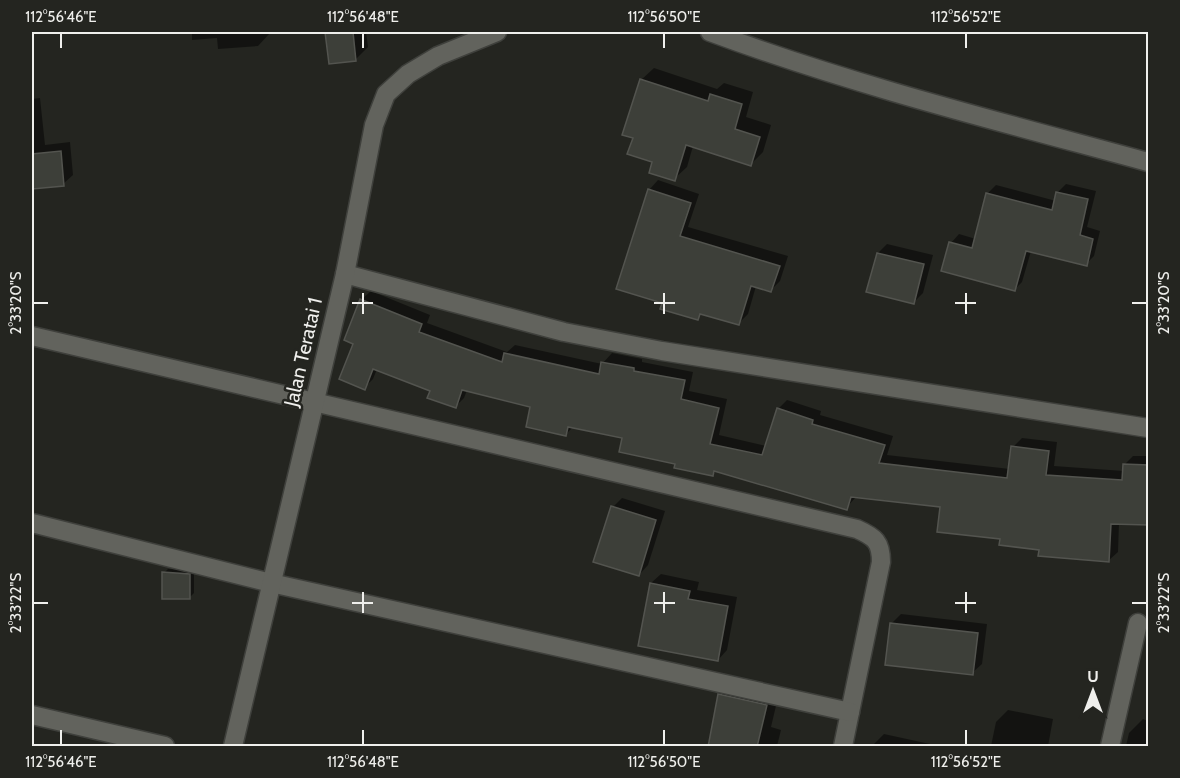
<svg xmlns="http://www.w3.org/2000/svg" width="1180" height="778" font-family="Cabin,sans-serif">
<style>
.shadow{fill:#0007}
.building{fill:#3d3f39;stroke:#53544f;stroke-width:1.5}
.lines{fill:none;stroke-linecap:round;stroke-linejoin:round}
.minor-casing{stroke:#3f403c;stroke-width:21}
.minor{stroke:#62635d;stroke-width:18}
.ticks{fill:none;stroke:#efefec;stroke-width:2}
.labels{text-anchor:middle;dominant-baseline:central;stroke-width:5;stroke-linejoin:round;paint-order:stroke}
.street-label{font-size:20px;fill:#efefec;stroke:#242520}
.neatline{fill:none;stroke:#efefec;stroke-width:2}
.ticks-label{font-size:15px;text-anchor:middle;fill:#efefec}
</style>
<rect width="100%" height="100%" fill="#242520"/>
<g class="shadow">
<path d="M 192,32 L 270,32 L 270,33 L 258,46 L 218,49 L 217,38 L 192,40 Z"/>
<path d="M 327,32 L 366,32 L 368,47 L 355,60 L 330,62 Z"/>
<path d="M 654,68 L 717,89 L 724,83 L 753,92 L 746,117 L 771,125 L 763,152 L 751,164 L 693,146 L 687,167 L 674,179 L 654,161 L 634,137 L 641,80 Z"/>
<path d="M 40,98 L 45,145 L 70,142 L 73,175 L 63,184 L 32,187 L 32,99 Z"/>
<path d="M 658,180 L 699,194 L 688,227 L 788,256 L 780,281 L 771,290 L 756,286 L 748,314 L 738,324 L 702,313 L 697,318 L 664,302 L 649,190 Z"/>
<path d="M 1066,184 L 1096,191 L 1087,227 L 1100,231 L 1094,256 L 1086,264 L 1031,251 L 1022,282 L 1014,290 L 951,243 L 959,234 L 976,239 L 988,193 L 996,185 L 1056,201 L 1058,192 Z"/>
<path d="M 887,244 L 933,255 L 923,293 L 914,302 L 878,253 Z"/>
<path d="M 371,291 L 430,315 L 427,323 L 507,352 L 515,345 L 602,364 L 612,353 L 642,359 L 642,362 L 693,372 L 689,391 L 727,399 L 719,435 L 766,446 L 778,409 L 787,400 L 821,411 L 820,415 L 893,436 L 887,455 L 1010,469 L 1013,447 L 1022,438 L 1057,442 L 1054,466 L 1124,471 L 1124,465 L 1133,456 L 1148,456 L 1148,524 L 1119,523 L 1118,552 L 1108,561 L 1041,548 L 1002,538 L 942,505 L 857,496 L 846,508 L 717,470 L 712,475 L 677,463 L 624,437 L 573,427 L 566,434 L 532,406 L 467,390 L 464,398 L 455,407 L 432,390 L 377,369 L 373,379 L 364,388 L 355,343 L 361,300 Z"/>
<path d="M 622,498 L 665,511 L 648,565 L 639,575 L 613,507 Z"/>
<path d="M 168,569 L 194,570 L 194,593 L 189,598 L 164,573 Z"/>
<path d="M 661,574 L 699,582 L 697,590 L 737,597 L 727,650 L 718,660 L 651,583 Z"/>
<path d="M 901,614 L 987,624 L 982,664 L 972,673 L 892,623 Z"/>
<path d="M 732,682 L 779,693 L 771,727 L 781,730 L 777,746 L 710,746 L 719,695 Z"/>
<path d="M 1008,710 L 1053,719 L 1048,746 L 991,746 L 996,722 Z"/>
<path d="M 1143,719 L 1148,721 L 1148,746 L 1126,746 L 1129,733 Z"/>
<path d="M 884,734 L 939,746 L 872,746 Z"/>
</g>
<g class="building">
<path d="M 325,32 L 353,32 L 356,61 L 329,64 Z"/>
<path d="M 640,79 L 708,101 L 710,94 L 742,104 L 735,129 L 760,137 L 751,166 L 686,145 L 675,181 L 649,173 L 652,162 L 627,154 L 633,138 L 622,135 Z"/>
<path d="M 61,151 L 64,186 L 32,189 L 32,154 Z"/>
<path d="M 648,189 L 691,203 L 680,236 L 780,266 L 771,292 L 751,286 L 739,325 L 700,314 L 698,320 L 660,309 L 662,303 L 616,289 Z"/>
<path d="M 1056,192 L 1088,199 L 1080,235 L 1093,239 L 1087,266 L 1026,251 L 1015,291 L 941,271 L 949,242 L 972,248 L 986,193 L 1052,210 Z"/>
<path d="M 877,253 L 924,264 L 914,304 L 866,292 Z"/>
<path d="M 360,299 L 422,324 L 419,332 L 502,362 L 504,353 L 599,374 L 601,362 L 634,368 L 634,371 L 685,380 L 681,399 L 719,408 L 710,444 L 762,455 L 777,408 L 813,420 L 812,424 L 885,445 L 879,463 L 1007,478 L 1011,446 L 1049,451 L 1046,475 L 1122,480 L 1123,464 L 1149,465 L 1149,525 L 1111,524 L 1109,562 L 1038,556 L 1039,550 L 999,545 L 1000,539 L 937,532 L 940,507 L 851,497 L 847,510 L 714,471 L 713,476 L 674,468 L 675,464 L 619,452 L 622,438 L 568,427 L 566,436 L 526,427 L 530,407 L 462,390 L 456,408 L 427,398 L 430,391 L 373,369 L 365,390 L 339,379 L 353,344 L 344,340 Z"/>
<path d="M 611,506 L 656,520 L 639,576 L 593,562 Z"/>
<path d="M 162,572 L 190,574 L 190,599 L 162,599 Z"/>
<path d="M 650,583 L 690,591 L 688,599 L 728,606 L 718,661 L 638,646 Z"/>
<path d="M 890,623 L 978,633 L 973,675 L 885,665 Z"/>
<path d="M 718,694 L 767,705 L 757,747 L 708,747 Z"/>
</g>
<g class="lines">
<g class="minor-casing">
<g id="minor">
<path d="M 710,32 C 853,85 1001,122 1148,162"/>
<path d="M 345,274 L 564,332 L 662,351 L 1148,428"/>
<path d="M 32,336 L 857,529 C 875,537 881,542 881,562 L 843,746"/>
<path d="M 32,523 L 271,583 L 850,712"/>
<path d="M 32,715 L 165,746"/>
<path d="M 233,746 L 345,274 L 374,125 L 386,94 L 408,74 L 438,56 L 497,32"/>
<path d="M 1110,746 L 1138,623"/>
</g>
</g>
<use href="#minor" class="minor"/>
</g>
<path class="ticks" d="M 61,33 L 61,48M 363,33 L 363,48M 664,33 L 664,48M 966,33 L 966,48M 363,293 L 363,314M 664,293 L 664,314M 966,293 L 966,314M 33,303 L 48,303M 352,303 L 373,303M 654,303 L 675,303M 955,303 L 976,303M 1132,303 L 1147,303M 363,592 L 363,613M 664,592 L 664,613M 966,592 L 966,613M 33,603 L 48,603M 352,603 L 373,603M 654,603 L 675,603M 955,603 L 976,603M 1132,603 L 1147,603M 61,730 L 61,745M 363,730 L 363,745M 664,730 L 664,745M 966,730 L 966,745"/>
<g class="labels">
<g class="street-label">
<text transform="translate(303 352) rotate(-77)">Jalan Teratai 1</text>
</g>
</g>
<rect width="1180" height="778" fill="none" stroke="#242520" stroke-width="66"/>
<g transform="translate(1093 691)" stroke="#242520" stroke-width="4.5" paint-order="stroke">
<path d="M0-4.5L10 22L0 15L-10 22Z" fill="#efefec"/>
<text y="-9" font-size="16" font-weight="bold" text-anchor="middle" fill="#efefec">U</text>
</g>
<rect x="33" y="33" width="1114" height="712" class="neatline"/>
<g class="ticks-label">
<text x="61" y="22">112°56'46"E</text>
<text x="363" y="22">112°56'48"E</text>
<text x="664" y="22">112°56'50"E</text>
<text x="966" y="22">112°56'52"E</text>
<text transform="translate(16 303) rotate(-90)" y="5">2°33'20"S</text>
<text transform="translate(1164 303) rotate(-90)" y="5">2°33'20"S</text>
<text transform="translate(16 603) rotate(-90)" y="5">2°33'22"S</text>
<text transform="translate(1164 603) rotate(-90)" y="5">2°33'22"S</text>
<text x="61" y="767">112°56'46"E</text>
<text x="363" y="767">112°56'48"E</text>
<text x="664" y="767">112°56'50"E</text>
<text x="966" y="767">112°56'52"E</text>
</g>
</svg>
